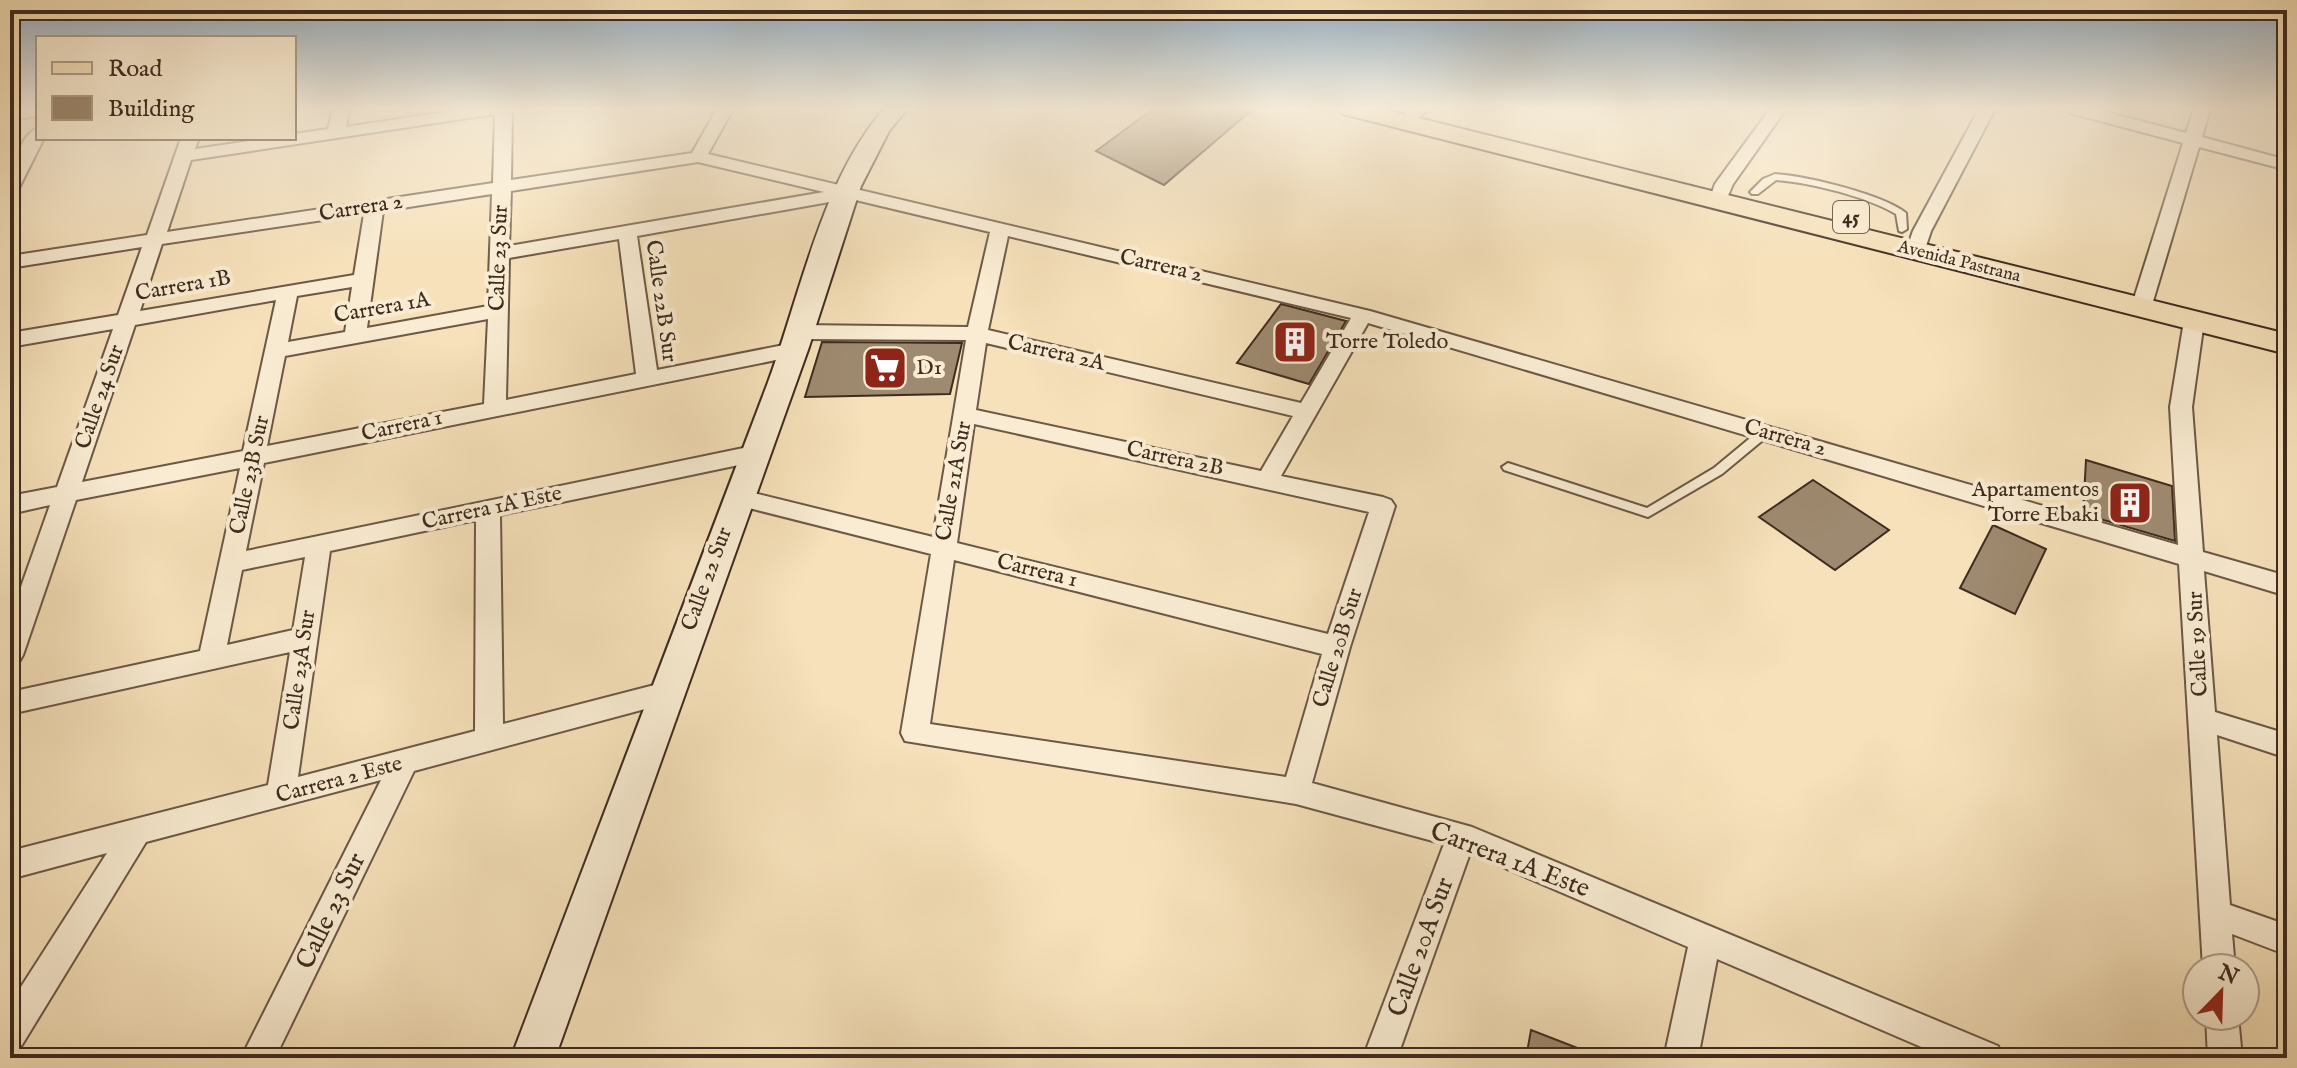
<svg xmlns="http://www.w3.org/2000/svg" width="2297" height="1068" font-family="'IM FELL English',serif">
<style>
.building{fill:#9e8a70;stroke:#3e2b1f;stroke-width:2}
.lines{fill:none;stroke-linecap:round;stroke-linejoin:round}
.lane-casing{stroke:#6c5846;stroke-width:4}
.street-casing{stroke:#6c5846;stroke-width:4}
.secondary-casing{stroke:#3e2b1f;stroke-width:4}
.primary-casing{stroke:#3e2b1f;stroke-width:4}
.lane{fill:#f9ecd2;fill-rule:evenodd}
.street{fill:#f9ecd2;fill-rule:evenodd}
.secondary{fill:#f9ecd2;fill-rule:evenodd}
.primary{fill:#f6e1ba;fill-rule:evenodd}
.labels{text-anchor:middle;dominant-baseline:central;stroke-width:8;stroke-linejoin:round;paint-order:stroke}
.far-street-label{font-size:18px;fill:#3e2b1f;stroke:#f9ecd2}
.shield{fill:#f9ecd2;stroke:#766555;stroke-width:2}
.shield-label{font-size:20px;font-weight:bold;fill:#3e2b1f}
.street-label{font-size:22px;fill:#3e2b1f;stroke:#f9ecd2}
.poi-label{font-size:22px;fill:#3e2b1f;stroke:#f9ecd2;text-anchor:start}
.near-street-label{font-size:26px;fill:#3e2b1f;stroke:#f9ecd2}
</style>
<rect width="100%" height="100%" fill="#f6e1ba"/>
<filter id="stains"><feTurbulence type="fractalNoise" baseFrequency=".0025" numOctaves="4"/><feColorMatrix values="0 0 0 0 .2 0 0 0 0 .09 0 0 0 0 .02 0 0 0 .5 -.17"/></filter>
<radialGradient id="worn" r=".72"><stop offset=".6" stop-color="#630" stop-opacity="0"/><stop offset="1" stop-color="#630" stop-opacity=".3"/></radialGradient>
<g class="building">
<path d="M 1153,109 L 1253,109 L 1164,185 L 1096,151 Z"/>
<path d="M 1281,304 L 1346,321 L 1309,384 L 1237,363 Z"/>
<path d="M 822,342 L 962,343 L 950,394 L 805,397 Z"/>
<path d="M 2086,460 L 2172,486 L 2175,541 L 2083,514 Z"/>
<path d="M 1813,480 L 1889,530 L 1835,570 L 1759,517 Z"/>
<path d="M 1993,525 L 2046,549 L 2015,614 L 1960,588 Z"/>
<path d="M 1531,1030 L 1598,1056 L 1598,1058 L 1526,1058 Z"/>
</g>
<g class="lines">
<g class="lane-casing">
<g id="lane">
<path d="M 1775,174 C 1806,176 1882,194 1906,213 L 1907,229 L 1902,232 L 1899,231 L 1896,214 C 1868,197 1809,182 1776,180 L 1758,194 L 1752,194 L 1750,192 L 1763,179 Z"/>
<path d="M 1765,428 L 1771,432 L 1769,435 L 1722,474 L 1648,517 L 1504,470 L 1502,467 L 1508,463 L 1647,508 L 1714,468 L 1761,429 Z"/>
</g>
</g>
<g class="street-casing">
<g id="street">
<path d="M 38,109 L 38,116 L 10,120 L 10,110 Z"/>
<path d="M 333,109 L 349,109 L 346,127 L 464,109 L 512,109 L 511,180 L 692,153 L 717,109 L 733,109 L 708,154 L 1370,311 L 2178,545 L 2170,407 L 2184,321 L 2187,316 L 2201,316 L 2204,321 L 2192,407 L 2203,552 L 2287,576 L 2287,596 L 2204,571 L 2215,712 L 2287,734 L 2287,758 L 2217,735 L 2230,905 L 2287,925 L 2287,955 L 2232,934 L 2235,968 L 2203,968 L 2179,564 L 1368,323 L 1281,476 L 1383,497 L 1391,500 L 1395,506 L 1350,647 L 1312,783 L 1472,827 L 1998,1046 L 2003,1058 L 1947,1058 L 1717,959 L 1698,1058 L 1664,1058 L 1688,947 L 1470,853 L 1397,1058 L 1363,1058 L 1444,844 L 1296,804 L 905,741 L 901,733 L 931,554 L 729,503 L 725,497 L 729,491 L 737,489 L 933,537 L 966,340 L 800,339 L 790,332 L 800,325 L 968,327 L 990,232 L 843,197 L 835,201 L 637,236 L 657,370 L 794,343 L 804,350 L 801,355 L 264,463 L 246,551 L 753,446 L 761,448 L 764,454 L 761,460 L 753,462 L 500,515 L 503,724 L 666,682 L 675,685 L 679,693 L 675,701 L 414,771 L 275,1058 L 241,1058 L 381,780 L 146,842 L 22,1045 L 10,1049 L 10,1004 L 107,853 L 10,879 L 10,851 L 268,785 L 290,652 L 10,714 L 10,692 L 200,651 L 240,468 L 76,500 L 23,655 L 19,662 L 10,666 L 10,618 L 50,505 L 10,514 L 10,496 L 57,487 L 113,329 L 10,347 L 10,333 L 118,315 L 142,247 L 10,268 L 10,256 L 147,235 L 181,138 L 199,138 L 195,149 L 269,138 L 294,138 L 294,134 L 328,129 ZM 495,114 L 493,183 L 167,232 L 191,160 ZM 698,162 L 824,192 L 509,246 L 511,191 ZM 492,194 L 488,306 L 367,328 L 383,211 ZM 364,214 L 354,275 L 140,311 L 162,244 ZM 1008,236 L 1351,318 L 1301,403 L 988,330 ZM 619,239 L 636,374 L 506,400 L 509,258 ZM 352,287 L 345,332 L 288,342 L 297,296 ZM 276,300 L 243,451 L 82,482 L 135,325 ZM 488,319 L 484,404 L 267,446 L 285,356 ZM 986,343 L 1293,416 L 1261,471 L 976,410 ZM 974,424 L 1369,512 L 1328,634 L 957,543 ZM 476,520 L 475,731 L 298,777 L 330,551 ZM 305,557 L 293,630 L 227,645 L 242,570 ZM 954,560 L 1322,654 L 1286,777 L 930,724 Z"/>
<path d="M 1410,109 L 1428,109 L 1410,126 L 1398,126 L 1396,122 Z"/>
<path d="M 1770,109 L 1786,109 L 1733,184 L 1724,205 L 1712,205 L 1709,201 L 1715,184 Z"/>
<path d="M 1979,109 L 1995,109 L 1931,231 L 1923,255 L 1909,255 L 1906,251 L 1913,231 Z"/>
<path d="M 2068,109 L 2095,109 L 2186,133 L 2194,109 L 2210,109 L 2202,137 L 2287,160 L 2287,170 L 2199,147 L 2151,308 L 2141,314 L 2134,312 L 2131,308 L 2183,143 L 2070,113 Z"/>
<path d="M 38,128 L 38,138 L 44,138 L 19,188 L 10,193 C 10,175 19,134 38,128 Z"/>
<path d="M 2206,1016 L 2238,1016 L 2242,1058 L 2208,1058 Z"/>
</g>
</g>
<g class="secondary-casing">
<path id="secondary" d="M 884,109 L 907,109 L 889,131 L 861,186 L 809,347 L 555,1058 L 511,1058 C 596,834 682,610 767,385 C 800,297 821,181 884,109 Z"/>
</g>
<g class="primary-casing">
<path id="primary" d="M 1339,109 L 1382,109 L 2287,334 L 2287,354 L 1343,114 Z"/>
</g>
<use href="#lane" class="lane"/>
<use href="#street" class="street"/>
<use href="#secondary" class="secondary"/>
<use href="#primary" class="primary"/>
</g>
<linearGradient id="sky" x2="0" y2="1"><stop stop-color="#94adc0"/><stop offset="0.42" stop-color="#fbf2e0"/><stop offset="1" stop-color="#fbf2e0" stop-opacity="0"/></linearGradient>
<rect width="2297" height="258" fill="url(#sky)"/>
<defs>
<g id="building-square" transform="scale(2.3)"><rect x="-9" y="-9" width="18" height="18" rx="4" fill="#8f2418" stroke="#f9ecd2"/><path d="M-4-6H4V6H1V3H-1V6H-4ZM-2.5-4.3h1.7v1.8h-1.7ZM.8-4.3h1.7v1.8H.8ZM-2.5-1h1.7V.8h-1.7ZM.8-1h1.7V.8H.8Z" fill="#fff"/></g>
<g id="supermarket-square" transform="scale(2.3)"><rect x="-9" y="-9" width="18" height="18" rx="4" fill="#8f2418" stroke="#f9ecd2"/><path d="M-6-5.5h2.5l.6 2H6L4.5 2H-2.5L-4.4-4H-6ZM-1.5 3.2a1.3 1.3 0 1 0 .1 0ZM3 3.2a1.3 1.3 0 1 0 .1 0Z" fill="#fff"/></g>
</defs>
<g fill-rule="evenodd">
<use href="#building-square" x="1295" y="342"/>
<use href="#supermarket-square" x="885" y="368"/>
<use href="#building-square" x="2130" y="503"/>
</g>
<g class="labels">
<g class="far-street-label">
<text transform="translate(1959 262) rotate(14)">Avenida Pastrana</text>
</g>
<rect class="shield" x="1833" y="201" width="36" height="32" rx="6"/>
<g class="shield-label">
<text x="1851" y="217">45</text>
</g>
<g class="street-label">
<text transform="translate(361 208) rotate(-9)">Carrera 2</text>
<text transform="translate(499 258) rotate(-88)">Calle 23 Sur</text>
<text transform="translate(1161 266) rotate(13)">Carrera 2</text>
<text transform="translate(183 286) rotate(-10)">Carrera 1B</text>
<text transform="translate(661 301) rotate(82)">Calle 22B Sur</text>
<text transform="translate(382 308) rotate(-10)">Carrera 1A</text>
<text transform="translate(1056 353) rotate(13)">Carrera 2A</text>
<text transform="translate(100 397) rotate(-71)">Calle 24 Sur</text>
<text transform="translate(402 426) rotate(-12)">Carrera 1</text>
<text transform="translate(1785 438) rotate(16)">Carrera 2</text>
<text transform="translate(1175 459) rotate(12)">Carrera 2B</text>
<text transform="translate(250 475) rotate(-78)">Calle 23B Sur</text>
<text transform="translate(954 481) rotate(-80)">Calle 21A Sur</text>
<text transform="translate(492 508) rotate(-12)">Carrera 1A Este</text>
<text transform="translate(1037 571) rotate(14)">Carrera 1</text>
<text transform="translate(707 579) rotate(-70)">Calle 22 Sur</text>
<text transform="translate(2198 644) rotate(-93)">Calle 19 Sur</text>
<text transform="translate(1338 648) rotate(-73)">Calle 20B Sur</text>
<text transform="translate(300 670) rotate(-82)">Calle 23A Sur</text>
<text transform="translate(339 780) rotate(-15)">Carrera 2 Este</text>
</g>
<g class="poi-label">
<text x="1326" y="342">Torre Toledo</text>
<text x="916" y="368">D1</text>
<text x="2099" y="490" text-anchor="end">Apartamentos<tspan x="2099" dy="25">Torre Ebaki</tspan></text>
</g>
<g class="near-street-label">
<text transform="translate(1510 860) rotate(21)">Carrera 1A Este</text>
<text transform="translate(331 911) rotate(-64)">Calle 23 Sur</text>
<text transform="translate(1421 947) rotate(-70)">Calle 20A Sur</text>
</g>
</g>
<rect width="2297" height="1068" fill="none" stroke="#f6e1ba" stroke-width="40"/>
<rect x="12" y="12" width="2273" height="1044" fill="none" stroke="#3e2b1f" stroke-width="4"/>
<rect x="20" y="20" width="2257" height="1028" fill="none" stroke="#3e2b1f" stroke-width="2"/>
<rect x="36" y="36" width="260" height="104" fill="#f9ecd2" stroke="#ae9f8a" stroke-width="2"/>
<rect x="52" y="62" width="40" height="12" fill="#f6e1ba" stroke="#ae9f8a" stroke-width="2"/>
<text x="108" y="76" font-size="24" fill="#3e2b1f">Road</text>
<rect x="52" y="96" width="40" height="24" fill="#9e8a70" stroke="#ae9f8a" stroke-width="2"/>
<text x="108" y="116" font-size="24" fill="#3e2b1f">Building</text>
<g transform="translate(2221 992) rotate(23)"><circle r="38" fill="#f9ecd2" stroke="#ae9f8a" stroke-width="2"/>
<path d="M0-6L14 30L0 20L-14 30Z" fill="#8f2418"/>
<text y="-12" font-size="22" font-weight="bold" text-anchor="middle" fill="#3e2b1f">N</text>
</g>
<rect width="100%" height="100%" filter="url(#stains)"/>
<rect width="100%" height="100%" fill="url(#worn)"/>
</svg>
